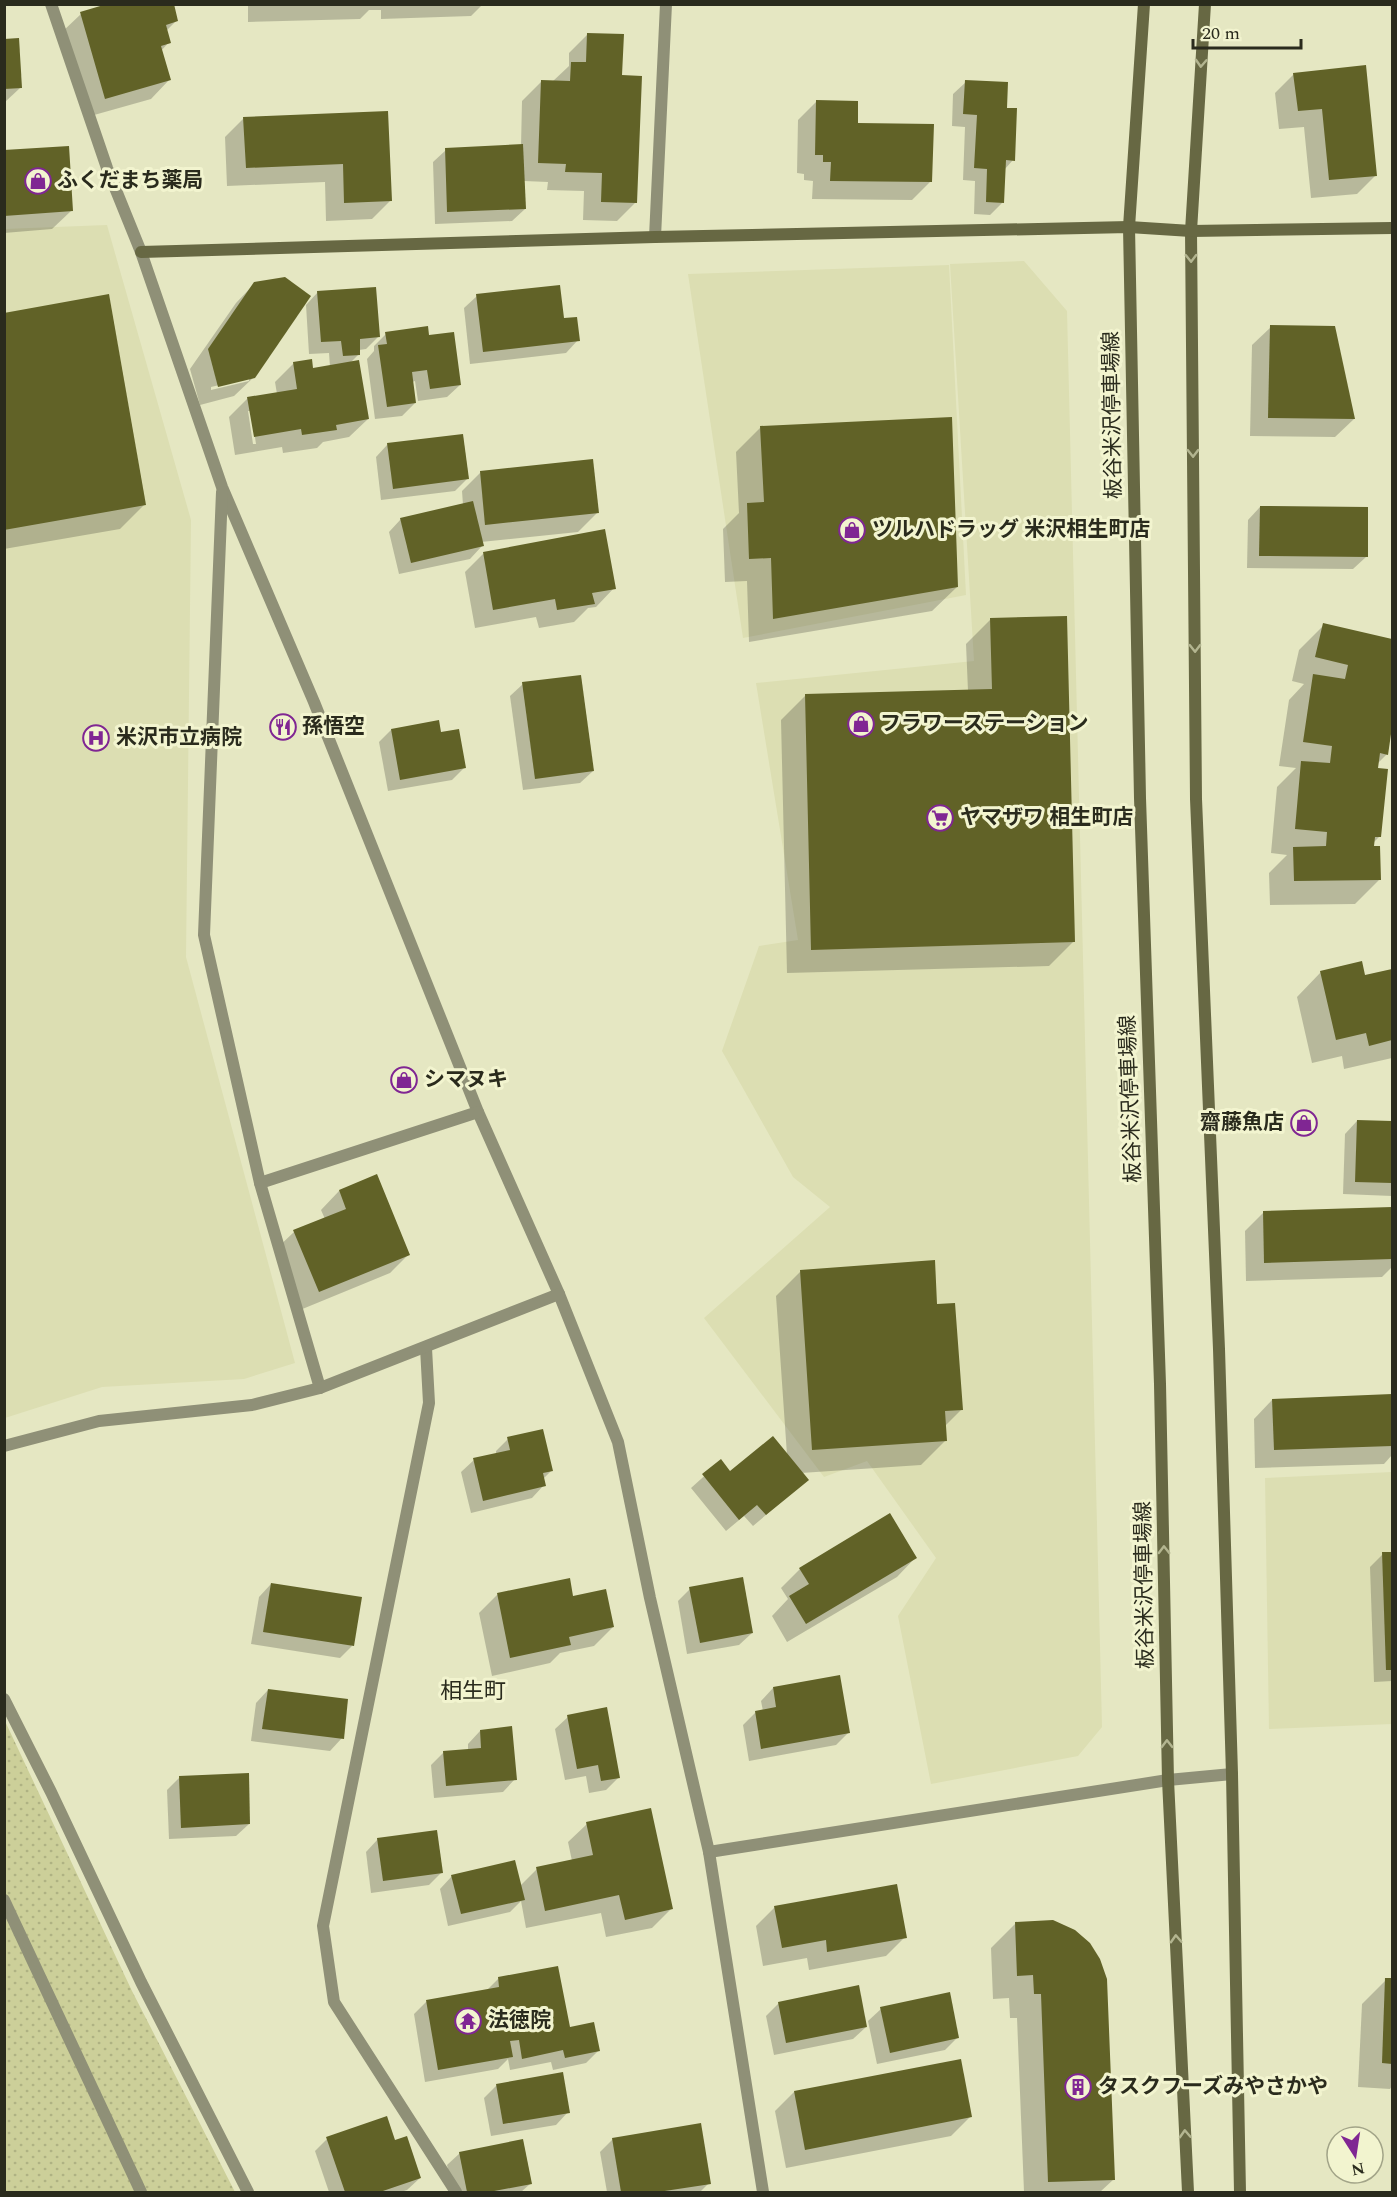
<svg xmlns="http://www.w3.org/2000/svg" width="1397" height="2197" font-family="Spectral,'Noto Sans JP',serif">
<style>
.built{fill:#dcdeb2}
.park{fill:url(#park-dots)}
.shadow{fill:#0003;fill-rule:evenodd}
.building{fill:#616227}
.lines{fill:none;stroke-linecap:round;stroke-linejoin:round}
.lane{stroke:#8f9077;stroke-width:12}
.street{stroke:#8f9077;stroke-width:12}
.secondary{stroke:#676843;stroke-width:12}
.oneway{stroke:#b3b590}
.labels{text-anchor:middle;dominant-baseline:central;stroke-width:6;stroke-linejoin:round;paint-order:stroke}
.poi-label{font-size:21px;font-weight:bold;fill:#2a2b1d;stroke:#f2f4cf;text-anchor:start}
.street-label{font-size:21px;fill:#2a2b1d;stroke:#f2f4cf}
.neighbourhood-label{font-size:22px;fill:#2a2b1d;stroke:#f2f4cf}
</style>
<defs>
<pattern id="park-dots" width="8" height="8" patternUnits="userSpaceOnUse" patternTransform="scale(1.5)"><rect width="8" height="8" fill="#cccf99"/><path d="M2 2h.1M6 6h.1" fill="none" stroke="#afb283" stroke-width="1.8" stroke-linecap="round"/></pattern>
</defs>
<rect width="100%" height="100%" fill="#e5e7c2"/>
<g class="built">
<path d="M 107,225 L 191,520 L 186,957 L 295,1363 L 244,1379 L 102,1387 L 5,1418 L 4,229 Z"/>
<path d="M 1024,261 L 1067,311 L 1102,1727 L 1078,1756 L 931,1784 L 898,1616 L 936,1558 L 867,1461 L 824,1477 L 704,1318 L 830,1207 L 793,1177 L 722,1051 L 759,946 L 798,940 L 756,683 L 974,661 L 950,264 Z"/>
<path d="M 949,265 L 966,595 L 743,638 L 688,274 Z"/>
<path d="M 1392,1472 L 1392,1724 L 1269,1729 L 1265,1478 Z"/>
</g>
<path class="park" d="M 4,1719 L 132,1991 L 235,2192 L 5,2192 Z"/>
<g class="shadow">
<path d="M 189,4 L 231,4 L 189,6 Z"/>
<path d="M 248,4 L 506,4 L 481,6 L 471,16 L 381,19 L 381,10 L 369,10 L 360,19 L 248,22 Z"/>
<path d="M 81,14 L 177,20 L 166,31 L 169,42 L 161,51 L 169,80 L 151,99 L 87,117 L 62,32 Z"/>
<path d="M 588,34 L 621,77 L 636,202 L 617,221 L 583,220 L 584,191 L 547,190 L 548,182 L 524,181 L 525,209 L 512,221 L 435,224 L 433,162 L 446,150 L 521,146 L 522,101 L 541,82 L 552,82 L 569,66 L 569,53 Z"/>
<path d="M 4,41 L 20,88 L 4,103 Z"/>
<path d="M 1294,74 L 1376,175 L 1357,194 L 1311,198 L 1304,127 L 1279,129 L 1275,93 Z"/>
<path d="M 966,82 L 1005,110 L 1013,160 L 1004,170 L 1002,203 L 990,215 L 974,214 L 975,181 L 963,180 L 965,127 L 952,126 L 953,94 Z"/>
<path d="M 816,102 L 856,124 L 931,181 L 912,200 L 812,199 L 813,181 L 804,180 L 804,174 L 797,173 L 798,120 Z"/>
<path d="M 387,112 L 391,200 L 372,219 L 326,221 L 325,182 L 227,186 L 225,137 L 244,118 Z"/>
<path d="M 4,152 L 71,211 L 52,229 L 4,233 Z"/>
<path d="M 255,283 L 254,377 L 234,396 L 200,405 L 190,369 L 236,303 ZM 249,378 L 249,381 L 211,390 L 211,387 Z"/>
<path d="M 318,292 L 378,337 L 366,349 L 359,350 L 359,354 L 350,363 L 368,419 L 349,437 L 323,442 L 317,448 L 283,453 L 282,447 L 235,455 L 229,417 L 248,398 L 277,394 L 275,382 L 294,363 L 312,370 L 330,367 L 329,353 L 309,354 L 306,305 ZM 248,411 L 251,411 L 256,444 L 253,444 Z"/>
<path d="M 477,296 L 562,319 L 578,340 L 566,353 L 470,364 L 464,308 Z"/>
<path d="M 4,314 L 145,504 L 120,529 L 4,549 Z"/>
<path d="M 1271,327 L 1354,419 L 1335,437 L 1250,436 L 1252,345 Z"/>
<path d="M 386,334 L 428,337 L 460,385 L 447,397 L 418,401 L 415,381 L 412,382 L 415,403 L 402,416 L 375,419 L 367,359 L 374,351 L 374,346 Z"/>
<path d="M 761,427 L 957,587 L 932,611 L 749,642 L 747,581 L 725,582 L 723,529 L 739,513 L 736,452 Z"/>
<path d="M 388,444 L 467,479 L 455,491 L 381,500 L 376,457 Z"/>
<path d="M 481,472 L 597,513 L 578,532 L 481,542 L 482,546 L 470,559 L 399,574 L 389,532 L 401,519 L 463,505 L 462,491 Z"/>
<path d="M 1260,507 L 1366,557 L 1353,569 L 1247,568 L 1248,520 Z"/>
<path d="M 483,554 L 614,588 L 596,607 L 588,608 L 574,622 L 539,628 L 536,617 L 475,628 L 465,572 Z"/>
<path d="M 991,619 L 1074,941 L 1049,966 L 787,973 L 781,720 L 805,696 L 968,691 L 966,644 Z"/>
<path d="M 1324,625 L 1392,640 L 1392,682 L 1391,687 L 1392,687 L 1392,716 L 1387,754 L 1377,764 L 1380,836 L 1372,844 L 1372,848 L 1379,880 L 1355,904 L 1270,905 L 1269,873 L 1287,855 L 1271,853 L 1277,787 L 1296,768 L 1279,766 L 1289,700 L 1304,684 L 1292,681 L 1299,650 Z"/>
<path d="M 523,684 L 593,771 L 580,783 L 523,790 L 510,696 Z"/>
<path d="M 391,730 L 439,734 L 465,767 L 452,780 L 388,791 L 379,742 Z"/>
<path d="M 1392,971 L 1392,1058 L 1344,1069 L 1342,1056 L 1312,1063 L 1297,997 L 1321,972 L 1364,977 Z"/>
<path d="M 1357,1121 L 1392,1122 L 1392,1196 L 1343,1194 L 1345,1134 Z"/>
<path d="M 376,1176 L 408,1255 L 390,1273 L 300,1310 L 275,1250 L 294,1232 L 325,1219 L 321,1210 L 339,1191 Z"/>
<path d="M 1392,1209 L 1392,1267 L 1382,1277 L 1246,1281 L 1245,1231 L 1264,1212 Z"/>
<path d="M 801,1271 L 936,1306 L 961,1410 L 945,1426 L 946,1440 L 921,1465 L 801,1473 L 807,1480 L 753,1526 L 744,1516 L 726,1531 L 691,1488 L 721,1461 L 730,1473 L 787,1455 L 776,1296 Z"/>
<path d="M 1392,1396 L 1392,1455 L 1384,1464 L 1255,1468 L 1254,1419 L 1272,1400 Z"/>
<path d="M 508,1439 L 552,1470 L 543,1479 L 544,1485 L 532,1498 L 471,1513 L 461,1472 L 474,1460 L 496,1454 L 496,1451 Z"/>
<path d="M 890,1515 L 915,1558 L 897,1577 L 787,1642 L 772,1616 L 788,1599 L 781,1588 L 800,1569 Z"/>
<path d="M 1392,1553 L 1392,1681 L 1374,1682 L 1370,1567 L 1383,1554 Z"/>
<path d="M 568,1580 L 572,1598 L 613,1627 L 594,1646 L 560,1653 L 550,1663 L 492,1676 L 479,1613 L 497,1595 Z"/>
<path d="M 271,1584 L 352,1646 L 340,1658 L 251,1644 L 259,1597 Z"/>
<path d="M 690,1589 L 752,1633 L 739,1645 L 687,1654 L 678,1601 Z"/>
<path d="M 773,1688 L 849,1732 L 836,1745 L 749,1761 L 743,1725 L 756,1712 L 763,1711 L 761,1701 Z"/>
<path d="M 268,1690 L 342,1738 L 330,1751 L 251,1741 L 256,1703 Z"/>
<path d="M 568,1717 L 619,1777 L 606,1790 L 589,1793 L 586,1776 L 565,1780 L 555,1729 Z"/>
<path d="M 480,1731 L 515,1779 L 503,1792 L 434,1798 L 431,1765 L 444,1752 L 468,1750 L 468,1744 Z"/>
<path d="M 179,1778 L 249,1824 L 236,1836 L 169,1839 L 167,1790 Z"/>
<path d="M 587,1824 L 671,1909 L 652,1928 L 606,1937 L 601,1913 L 526,1928 L 521,1901 L 510,1912 L 448,1926 L 440,1889 L 452,1876 L 520,1886 L 537,1869 L 572,1861 L 568,1842 Z"/>
<path d="M 378,1839 L 442,1872 L 429,1885 L 371,1893 L 366,1852 Z"/>
<path d="M 775,1907 L 905,1937 L 886,1956 L 809,1970 L 807,1958 L 763,1966 L 756,1926 Z"/>
<path d="M 1016,1923 L 1114,2179 L 1100,2192 L 1024,2192 L 1017,2018 L 1010,2018 L 1009,1998 L 993,1999 L 991,1948 Z"/>
<path d="M 498,1979 L 598,2051 L 586,2063 L 553,2070 L 551,2062 L 510,2070 L 508,2059 L 498,2069 L 425,2082 L 414,2014 L 426,2002 L 486,1991 Z"/>
<path d="M 1386,1980 L 1392,1980 L 1392,2086 L 1390,2089 L 1358,2087 L 1362,2004 Z"/>
<path d="M 779,2003 L 866,2027 L 853,2039 L 774,2055 L 766,2016 Z"/>
<path d="M 881,2009 L 958,2037 L 945,2050 L 877,2064 L 868,2021 Z"/>
<path d="M 497,2085 L 568,2112 L 556,2125 L 491,2136 L 484,2098 Z"/>
<path d="M 794,2092 L 970,2117 L 951,2136 L 786,2168 L 775,2111 Z"/>
<path d="M 327,2139 L 394,2142 L 420,2178 L 407,2190 L 401,2192 L 329,2192 L 315,2151 Z"/>
<path d="M 613,2139 L 709,2183 L 700,2192 L 607,2192 L 600,2152 Z"/>
<path d="M 460,2153 L 530,2184 L 521,2192 L 453,2192 L 447,2165 Z"/>
</g>
<g class="building">
<path d="M 107,4 L 174,4 L 178,21 L 166,25 L 171,43 L 161,46 L 171,80 L 105,99 L 80,12 Z"/>
<path d="M 587,33 L 624,34 L 622,75 L 642,76 L 637,203 L 601,202 L 602,173 L 565,172 L 566,164 L 538,163 L 541,80 L 570,81 L 571,62 L 586,62 Z"/>
<path d="M 19,38 L 22,88 L 4,89 L 4,39 Z"/>
<path d="M 1366,65 L 1377,176 L 1329,180 L 1322,109 L 1298,111 L 1293,73 Z"/>
<path d="M 965,80 L 1008,82 L 1007,108 L 1017,108 L 1015,161 L 1006,160 L 1004,203 L 986,202 L 987,169 L 974,168 L 977,115 L 963,114 Z"/>
<path d="M 816,100 L 858,101 L 858,123 L 934,124 L 932,182 L 830,181 L 831,162 L 823,162 L 823,155 L 815,155 Z"/>
<path d="M 388,111 L 392,201 L 344,203 L 343,164 L 246,168 L 243,117 Z"/>
<path d="M 523,144 L 526,209 L 447,212 L 445,148 Z"/>
<path d="M 69,146 L 73,211 L 4,216 L 4,150 Z"/>
<path d="M 285,277 L 311,296 L 255,378 L 218,387 L 208,349 L 254,282 Z"/>
<path d="M 560,285 L 564,318 L 577,317 L 580,341 L 483,352 L 476,294 Z"/>
<path d="M 376,287 L 380,337 L 360,339 L 360,355 L 343,356 L 341,341 L 321,342 L 317,291 Z"/>
<path d="M 109,294 L 146,505 L 4,530 L 4,313 Z"/>
<path d="M 1270,325 L 1335,326 L 1355,419 L 1268,418 Z"/>
<path d="M 428,326 L 429,335 L 454,332 L 461,385 L 430,389 L 427,370 L 412,372 L 416,403 L 387,407 L 378,345 L 387,344 L 385,332 Z"/>
<path d="M 312,359 L 313,368 L 359,360 L 369,419 L 336,425 L 337,430 L 302,435 L 301,429 L 254,437 L 247,397 L 297,389 L 293,362 Z"/>
<path d="M 952,417 L 958,587 L 773,619 L 771,558 L 749,559 L 747,503 L 764,502 L 760,426 Z"/>
<path d="M 463,434 L 469,479 L 393,489 L 387,443 Z"/>
<path d="M 593,459 L 599,513 L 485,525 L 480,471 Z"/>
<path d="M 473,501 L 484,546 L 411,563 L 400,518 Z"/>
<path d="M 1260,506 L 1368,507 L 1368,557 L 1259,556 Z"/>
<path d="M 605,529 L 616,589 L 592,593 L 595,604 L 557,610 L 555,599 L 493,610 L 483,552 Z"/>
<path d="M 1067,616 L 1075,942 L 811,950 L 805,694 L 992,689 L 990,618 Z"/>
<path d="M 1323,623 L 1392,639 L 1392,727 L 1388,755 L 1380,753 L 1378,768 L 1388,769 L 1381,837 L 1375,837 L 1374,846 L 1380,846 L 1381,880 L 1294,881 L 1293,847 L 1326,846 L 1327,832 L 1295,829 L 1301,761 L 1330,763 L 1332,746 L 1303,742 L 1313,674 L 1345,679 L 1348,665 L 1315,657 Z"/>
<path d="M 581,675 L 594,771 L 535,779 L 522,682 Z"/>
<path d="M 439,720 L 441,732 L 459,729 L 466,768 L 400,780 L 391,729 Z"/>
<path d="M 1362,961 L 1365,975 L 1392,969 L 1392,1040 L 1369,1046 L 1366,1033 L 1336,1040 L 1320,971 Z"/>
<path d="M 1357,1120 L 1392,1121 L 1392,1183 L 1355,1182 Z"/>
<path d="M 377,1174 L 410,1255 L 319,1292 L 293,1230 L 346,1209 L 339,1190 Z"/>
<path d="M 1392,1207 L 1392,1259 L 1264,1263 L 1263,1211 Z"/>
<path d="M 935,1260 L 937,1304 L 955,1303 L 963,1410 L 945,1411 L 947,1441 L 812,1450 L 800,1270 Z"/>
<path d="M 1392,1394 L 1392,1446 L 1274,1450 L 1272,1399 Z"/>
<path d="M 543,1429 L 553,1471 L 543,1473 L 546,1486 L 483,1501 L 473,1458 L 510,1450 L 507,1437 Z"/>
<path d="M 773,1436 L 809,1480 L 766,1515 L 757,1505 L 739,1520 L 702,1474 L 721,1459 L 730,1471 Z"/>
<path d="M 890,1513 L 917,1558 L 806,1624 L 789,1596 L 809,1584 L 799,1568 Z"/>
<path d="M 1382,1552 L 1392,1552 L 1392,1670 L 1386,1670 Z"/>
<path d="M 743,1577 L 753,1633 L 700,1643 L 689,1587 Z"/>
<path d="M 570,1578 L 573,1596 L 606,1589 L 614,1627 L 569,1637 L 571,1645 L 510,1658 L 497,1593 Z"/>
<path d="M 271,1583 L 362,1597 L 354,1646 L 263,1632 Z"/>
<path d="M 840,1675 L 850,1733 L 761,1749 L 755,1711 L 776,1707 L 773,1687 Z"/>
<path d="M 268,1689 L 348,1699 L 344,1739 L 262,1729 Z"/>
<path d="M 607,1707 L 620,1778 L 601,1781 L 598,1765 L 577,1769 L 567,1715 Z"/>
<path d="M 512,1726 L 517,1780 L 446,1786 L 443,1751 L 481,1748 L 480,1730 Z"/>
<path d="M 249,1773 L 250,1824 L 181,1828 L 179,1776 Z"/>
<path d="M 651,1808 L 673,1909 L 625,1920 L 619,1895 L 545,1911 L 536,1867 L 593,1855 L 586,1822 Z"/>
<path d="M 437,1830 L 443,1873 L 383,1881 L 377,1838 Z"/>
<path d="M 515,1860 L 525,1900 L 461,1914 L 451,1875 Z"/>
<path d="M 897,1884 L 907,1938 L 827,1952 L 826,1940 L 782,1948 L 774,1906 Z"/>
<path d="M 1053,1920 L 1075,1930 L 1090,1943 L 1100,1959 L 1107,1979 L 1115,2180 L 1048,2182 L 1041,1994 L 1034,1994 L 1033,1975 L 1017,1976 L 1015,1922 Z"/>
<path d="M 558,1966 L 570,2027 L 594,2022 L 600,2051 L 565,2058 L 563,2050 L 522,2059 L 519,2040 L 510,2041 L 513,2057 L 438,2070 L 426,2000 L 499,1987 L 498,1977 Z"/>
<path d="M 1385,1978 L 1392,1978 L 1392,2064 L 1382,2063 Z"/>
<path d="M 859,1985 L 867,2027 L 786,2043 L 778,2002 Z"/>
<path d="M 950,1992 L 959,2038 L 890,2053 L 880,2007 Z"/>
<path d="M 961,2059 L 972,2117 L 805,2150 L 794,2091 Z"/>
<path d="M 563,2072 L 570,2113 L 503,2124 L 496,2084 Z"/>
<path d="M 387,2116 L 395,2140 L 407,2136 L 421,2178 L 380,2192 L 345,2192 L 326,2137 Z"/>
<path d="M 701,2123 L 711,2184 L 658,2192 L 621,2192 L 612,2138 Z"/>
<path d="M 523,2139 L 532,2184 L 489,2192 L 467,2192 L 459,2152 Z"/>
</g>
<g class="lines">
<path class="lane" d="M 4,1900 L 141,2192"/>
<g class="street">
<path d="M 51,4 L 107,168 L 141,252 L 222,487 L 314,702 L 478,1112 L 559,1294 L 618,1442 L 650,1598 L 709,1852 L 763,2192"/>
<path d="M 655,237 L 666,4"/>
<path d="M 222,492 L 204,935 L 260,1183"/>
<path d="M 426,1348 L 429,1403 L 323,1926 L 334,2002 L 456,2192"/>
<path d="M 320,1388 L 260,1183 L 478,1112"/>
<path d="M 4,1446 L 99,1421 L 252,1405 L 320,1388 L 559,1294"/>
<path d="M 4,1699 L 51,1792 L 141,1982 L 248,2192"/>
<path d="M 709,1852 L 1168,1780 L 1232,1774"/>
</g>
<g class="secondary">
<path d="M 1144,4 L 1129,227 L 1140,798 L 1160,1384 L 1168,1780 L 1188,2192"/>
<path d="M 1205,4 L 1191,231 L 1196,799 L 1219,1349 L 1232,1774 L 1240,2192"/>
<path d="M 141,252 L 655,237 L 1129,227 L 1191,231 L 1392,228"/>
</g>
</g>
<defs><path id="oneway-chevron" d="M-2-3.5L2.5 0L-2 3.5" fill="none" stroke-width="1.6" stroke-linecap="round" stroke-linejoin="round" transform="scale(1.5)"/></defs>
<g class="oneway">
<use href="#oneway-chevron" transform="translate(1201 63) rotate(93)"/>
<use href="#oneway-chevron" transform="translate(1191 258) rotate(89)"/>
<use href="#oneway-chevron" transform="translate(1193 453) rotate(89)"/>
<use href="#oneway-chevron" transform="translate(1195 648) rotate(89)"/>
<use href="#oneway-chevron" transform="translate(1164 1550) rotate(-91)"/>
<use href="#oneway-chevron" transform="translate(1167 1744) rotate(-91)"/>
<use href="#oneway-chevron" transform="translate(1176 1939) rotate(-93)"/>
<use href="#oneway-chevron" transform="translate(1185 2134) rotate(-93)"/>
</g>
<defs>
<g id="shop-ring" transform="scale(1.35)"><circle r="9.5" fill="#f2f4cf" stroke="#802693" stroke-width="1.5"/><path d="M-5-2.5h2.3a2.7 3.5 0 0 1 5.4 0H5L5.5 6h-11ZM-1.5-2.5h3a1.5 2.3 0 0 0-3 0Z" fill="#802693"/></g>
<g id="restaurant-ring" transform="scale(1.35)"><circle r="9.5" fill="#f2f4cf" stroke="#802693" stroke-width="1.5"/><path d="M-5-6h1v4h1v-4h1v4h1v-4h1v5L-1.5 .5V6h-2V.5L-5-1ZM5-6V6H3V1.5H1.5Q1.5-4 5-6Z" fill="#802693"/></g>
<g id="hospital-ring" transform="scale(1.35)"><circle r="9.5" fill="#f2f4cf" stroke="#802693" stroke-width="1.5"/><path d="M-5-5h3v3.5h4V-5h3V5h-3V1.5h-4V5h-3Z" fill="#802693"/></g>
<g id="supermarket-ring" transform="scale(1.35)"><circle r="9.5" fill="#f2f4cf" stroke="#802693" stroke-width="1.5"/><path d="M-6-5.5h2.5l.6 2H6L4.5 2H-2.5L-4.4-4H-6ZM-1.5 3.2a1.3 1.3 0 1 0 .1 0ZM3 3.2a1.3 1.3 0 1 0 .1 0Z" fill="#802693"/></g>
<g id="temple-ring" transform="scale(1.35)"><circle r="9.5" fill="#f2f4cf" stroke="#802693" stroke-width="1.5"/><path d="M0-6L5-2H3V0L6.5 2.5H4V6H1.5V3h-3V6H-4V2.5H-6.5L-3 0V-2H-5Z" fill="#802693"/></g>
<g id="building-ring" transform="scale(1.35)"><circle r="9.5" fill="#f2f4cf" stroke="#802693" stroke-width="1.5"/><path d="M-4-6H4V6H1V3H-1V6H-4ZM-2.5-4.3h1.7v1.8h-1.7ZM.8-4.3h1.7v1.8H.8ZM-2.5-1h1.7V.8h-1.7ZM.8-1h1.7V.8H.8Z" fill="#802693"/></g>
</defs>
<g fill-rule="evenodd">
<use href="#shop-ring" x="38" y="181"/>
<use href="#shop-ring" x="852" y="530"/>
<use href="#shop-ring" x="861" y="724"/>
<use href="#restaurant-ring" x="283" y="727"/>
<use href="#hospital-ring" x="96" y="738"/>
<use href="#supermarket-ring" x="940" y="818"/>
<use href="#shop-ring" x="404" y="1080"/>
<use href="#shop-ring" x="1304" y="1123"/>
<use href="#temple-ring" x="468" y="2021"/>
<use href="#building-ring" x="1078" y="2087"/>
</g>
<g class="labels">
<g class="poi-label">
<text x="57" y="181">ふくだまち薬局</text>
<text x="872" y="530">ツルハドラッグ 米沢相生町店</text>
<text x="880" y="724">フラワーステーション</text>
<text x="302" y="727">孫悟空</text>
<text x="116" y="738">米沢市立病院</text>
<text x="960" y="818">ヤマザワ 相生町店</text>
<text x="424" y="1080">シマヌキ</text>
<text x="1284" y="1123" text-anchor="end">齋藤魚店</text>
<text x="488" y="2021">法徳院</text>
<text x="1098" y="2087">タスクフーズみやさかや</text>
</g>
<g class="street-label">
<text transform="translate(1113 415) rotate(-91)">板谷米沢停車場線</text>
<text transform="translate(1131 1099) rotate(-92)">板谷米沢停車場線</text>
<text transform="translate(1145 1585) rotate(-91)">板谷米沢停車場線</text>
</g>
<g class="neighbourhood-label">
<text x="473" y="1691">相生町</text>
</g>
</g>
<rect width="1397" height="2197" fill="none" stroke="#2a2b1d" stroke-width="12"/>
<g transform="translate(1355 2155) rotate(168)"><circle r="28" fill="#f2f4cf" stroke="#a2a488" stroke-width="1.5"/>
<path d="M0-4.5L10 22L0 15L-10 22Z" fill="#802693"/>
<text y="-9" font-size="16" font-weight="bold" text-anchor="middle" fill="#2a2b1d">N</text>
</g>
<path d="M1193 39v9h108v-9" fill="none" stroke="#2a2b1d" stroke-width="3"/>
<text x="1202" y="39" font-size="18" fill="#2a2b1d" stroke="#f2f4cf" stroke-width="4.5" paint-order="stroke">20 m</text>
</svg>
